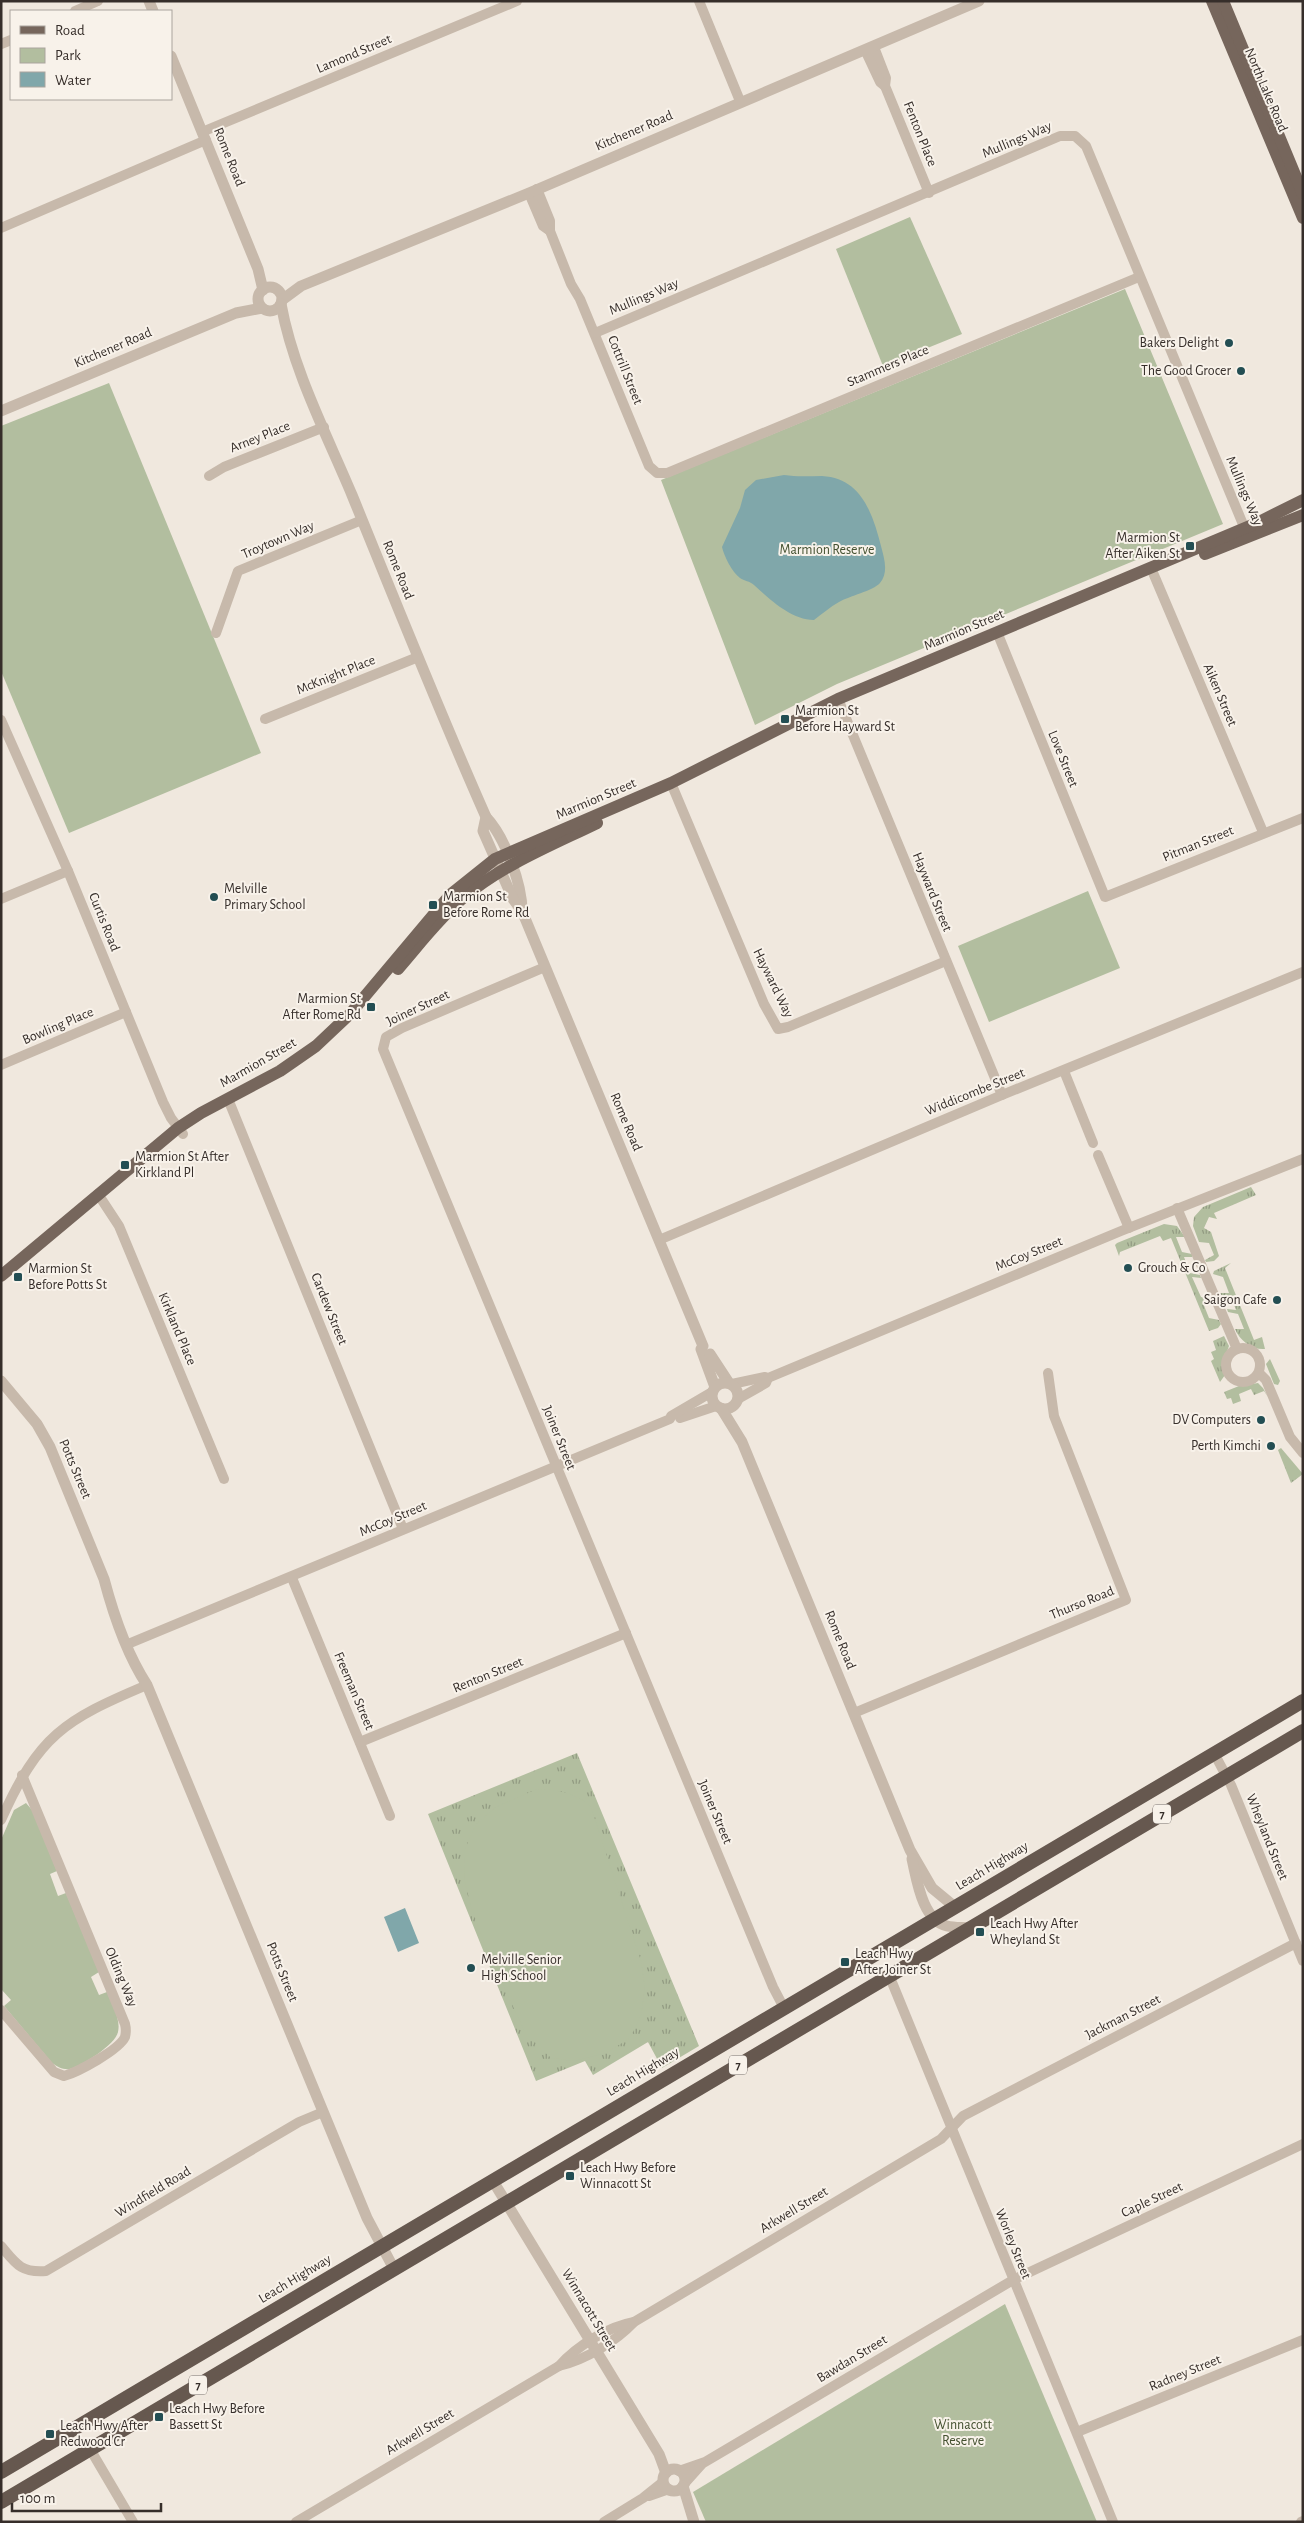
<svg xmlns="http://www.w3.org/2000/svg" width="1304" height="2523" font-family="'Alegreya Sans',sans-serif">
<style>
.grass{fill:url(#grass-tufts)}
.green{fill:#b2be9f}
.water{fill:#80a7aa}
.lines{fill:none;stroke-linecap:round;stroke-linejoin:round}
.minor{stroke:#c7b9ab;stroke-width:10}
.tertiary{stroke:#c7b9ab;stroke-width:11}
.primary{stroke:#76665c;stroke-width:12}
.trunk{stroke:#66584f;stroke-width:14}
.poi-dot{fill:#234e53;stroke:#f8f2ea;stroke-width:2}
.labels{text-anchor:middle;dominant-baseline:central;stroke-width:4;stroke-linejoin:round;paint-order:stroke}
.shield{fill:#f8f2ea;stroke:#706964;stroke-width:1}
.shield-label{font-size:12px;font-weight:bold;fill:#362e2a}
.street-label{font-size:14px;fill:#362e2a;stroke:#f8f2ea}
.poi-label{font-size:14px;fill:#362e2a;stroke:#f8f2ea;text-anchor:start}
.park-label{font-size:14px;fill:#445130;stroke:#f8f2ea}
</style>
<defs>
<pattern id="grass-tufts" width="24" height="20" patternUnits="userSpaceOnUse" patternTransform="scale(1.25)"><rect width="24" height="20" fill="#b2be9f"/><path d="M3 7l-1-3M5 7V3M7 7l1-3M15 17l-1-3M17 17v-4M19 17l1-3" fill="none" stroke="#929b82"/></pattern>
</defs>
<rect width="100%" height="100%" fill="#f0e8de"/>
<g class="grass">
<path d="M 1251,1187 L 1256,1195 L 1214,1213 L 1217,1219 L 1209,1217 L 1204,1228 L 1211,1232 L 1219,1256 L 1214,1261 L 1206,1262 L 1205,1260 L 1214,1255 L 1209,1243 L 1199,1242 L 1193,1226 L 1194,1217 L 1203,1207 Z"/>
<path d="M 1164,1224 L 1177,1226 L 1185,1237 L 1176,1237 L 1182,1252 L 1192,1254 L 1192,1257 L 1184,1257 L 1190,1273 L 1200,1275 L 1201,1278 L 1192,1277 L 1201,1297 L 1210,1299 L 1211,1302 L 1204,1301 L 1203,1303 L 1209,1318 L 1219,1320 L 1221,1324 L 1218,1328 L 1209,1331 L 1171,1238 L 1163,1241 L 1160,1236 L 1120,1252 L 1119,1256 L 1115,1245 L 1117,1243 Z"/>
<path d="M 1231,1263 L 1225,1268 L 1254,1340 L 1262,1337 L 1265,1349 C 1252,1350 1240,1341 1235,1329 L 1244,1329 L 1238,1314 L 1228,1312 L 1227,1309 L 1236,1310 L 1231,1297 L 1221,1295 L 1220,1293 L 1229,1293 L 1223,1277 L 1213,1274 L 1214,1271 Z"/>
<path d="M 1224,1336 L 1229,1346 L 1223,1362 L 1225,1375 L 1220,1382 L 1211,1361 L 1214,1359 L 1211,1352 L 1216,1350 L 1213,1341 Z"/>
<path d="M 1270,1359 L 1280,1381 L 1278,1385 L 1274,1384 L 1266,1364 Z"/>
<path d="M 1258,1383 L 1263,1388 L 1268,1397 L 1264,1391 L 1254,1395 L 1251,1389 L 1239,1394 L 1241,1401 L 1233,1404 L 1231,1398 L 1227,1399 L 1224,1392 L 1239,1386 Z"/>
<path d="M 1281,1448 L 1303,1474 L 1291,1483 L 1278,1450 Z"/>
<path d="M 577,1753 L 699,2046 L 662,2068 L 648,2042 L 593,2075 L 585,2061 L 536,2081 L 428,1814 Z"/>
</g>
<g class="green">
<path d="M 910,217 L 962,334 L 883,366 L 836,249 Z"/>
<path d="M 1125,289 L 1223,524 L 837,684 L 755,725 L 661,480 Z"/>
<path d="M 109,383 L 261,753 L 69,833 L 1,671 L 1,426 Z"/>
<path d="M 1088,891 L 1120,968 L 989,1022 L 958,946 Z"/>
<path d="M 537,1789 C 558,1790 575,1792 591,1807 L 641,1961 L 645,1988 L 641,2015 L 630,2038 L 606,2053 L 574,2061 L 551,2058 L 525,2032 L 489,1955 L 471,1907 L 464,1878 L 465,1849 L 476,1824 L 496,1807 Z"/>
<path d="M 26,1803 L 32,1810 L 57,1871 L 50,1874 L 58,1896 L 66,1893 L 99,1972 L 91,1977 L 99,1995 L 107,1992 C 112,2004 121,2019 118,2032 C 115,2045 83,2065 70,2069 C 63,2070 58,2067 52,2063 L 4,2006 L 11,2000 L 1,1989 L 1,1840 L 14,1810 Z"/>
<path d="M 1005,2304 L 1097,2522 L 706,2522 L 693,2492 Z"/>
</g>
<g class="water">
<path d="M 784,475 C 797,477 809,476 822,476 C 862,478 873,515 881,546 C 884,558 889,572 880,583 C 873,591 849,596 839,602 C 830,607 822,614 814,620 C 790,619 771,600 754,585 C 750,581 744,581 740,578 C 732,572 724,556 722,547 L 740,508 L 745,490 L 756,480 Z"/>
<path d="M 405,1908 L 419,1943 L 398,1952 L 384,1917 Z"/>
</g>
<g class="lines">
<g class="minor">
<path d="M 699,1 L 740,101"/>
<path d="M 75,11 L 98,1"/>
<path d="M 1,44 L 11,40"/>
<path d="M 874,47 L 886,78 L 885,86 L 929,193"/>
<path d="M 865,50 L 880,82 L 885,86"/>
<path d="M 202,132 L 517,1"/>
<path d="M 537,189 L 550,221 L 550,231 L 571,284 L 580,299 L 649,466 L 657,473 L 667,473 L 1139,277"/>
<path d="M 529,193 L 543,226 L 550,231"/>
<path d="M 1,228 L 206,140"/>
<path d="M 595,333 L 1060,136 L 1075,136 L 1086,146 L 1247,534"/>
<path d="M 209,476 L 224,467 L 324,427"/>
<path d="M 1151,568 L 1263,832"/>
<path d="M 997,632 L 1105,897 L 1303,818"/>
<path d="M 216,633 L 238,571 L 362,520"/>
<path d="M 838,699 L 1002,1095"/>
<path d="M 265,719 L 418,657"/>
<path d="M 1,720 L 68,871 L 163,1102 L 171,1118 L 183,1134"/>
<path d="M 671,783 L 764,1004 L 778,1029 L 788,1027 L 946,961"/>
<path d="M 1,899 L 68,871"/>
<path d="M 545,967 L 402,1028 L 386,1037 L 383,1049 L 773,1987 L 784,2008"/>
<path d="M 1,1065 L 126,1012"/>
<path d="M 1064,1071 L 1093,1143"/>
<path d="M 228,1099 L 403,1529"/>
<path d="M 1098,1155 L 1129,1228"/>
<path d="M 98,1194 L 119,1226 L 224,1479"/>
<path d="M 1177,1208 L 1237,1349"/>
<path d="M 659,1240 L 1002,1095 L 1303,972"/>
<circle cx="1243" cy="1365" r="17"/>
<path d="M 1259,1373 L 1266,1380 L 1290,1437 L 1303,1453"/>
<path d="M 732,1384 L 765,1377 L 768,1378 L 1121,1231 L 1303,1159"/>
<path d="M 738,1399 L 766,1383 L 768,1378"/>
<path d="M 680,1418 L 716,1406"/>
<path d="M 292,1578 L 390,1816"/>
<path d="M 128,1644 L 670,1419 L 671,1416 L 712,1392"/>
<path d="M 854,1713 L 1126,1600 L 1054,1416 L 1048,1373"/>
<path d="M 360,1742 L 626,1633"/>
<path d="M 1214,1753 L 1231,1785 L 1303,1961"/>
<path d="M 1,1820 C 39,1735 64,1720 147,1685"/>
<path d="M 889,1975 L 1113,2522"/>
<path d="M 1,2010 L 54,2072 L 64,2076 C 78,2072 119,2050 125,2037 C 126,2033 126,2028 125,2024 L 22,1775"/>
<path d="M 1,2246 C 16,2264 21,2273 46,2271 L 299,2122 L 323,2112"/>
<path d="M 559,2366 C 585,2360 615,2342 634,2322 L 941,2139 L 963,2116 L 1296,1943"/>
<path d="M 1077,2432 L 1303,2340"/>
<path d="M 90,2449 L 133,2522"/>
<path d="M 679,2471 L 705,2462 L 1013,2280 L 1303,2144"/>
<path d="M 685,2483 L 702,2464"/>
<path d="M 649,2496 L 669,2489"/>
<path d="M 296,2522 L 559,2366 C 577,2346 607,2327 634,2322"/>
<path d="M 604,2522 L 643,2498 L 663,2482"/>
<path d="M 1301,2522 L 1303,2521"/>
</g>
<g class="tertiary">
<path d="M 149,1 L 153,11"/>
<path d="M 171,56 L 258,269 L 263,290"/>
<circle cx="270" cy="299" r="12"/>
<path d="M 282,300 L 301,286 L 529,193 L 979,1"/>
<path d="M 281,304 C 293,370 326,433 352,495 C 396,603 439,711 486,817 C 505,837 522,884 522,911"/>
<path d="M 1,411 L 236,313 L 262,308"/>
<path d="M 486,817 L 483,831 L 513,899 L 522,911 L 703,1346 L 701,1349 L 715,1387"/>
<path d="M 710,1354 L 729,1383"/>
<path d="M 1,1381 L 37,1424 L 50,1447 L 104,1579 C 113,1613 128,1656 147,1685 L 367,2218 L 394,2269"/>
<circle cx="725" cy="1396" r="13"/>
<path d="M 721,1408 L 742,1442 L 910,1850 L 932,1888 L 955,1907"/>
<path d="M 912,1859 C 917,1880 922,1920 947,1926 C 955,1928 963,1927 971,1928"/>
<path d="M 493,2181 L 659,2454 L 666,2473"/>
<circle cx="674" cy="2480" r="11"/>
<path d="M 683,2486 L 694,2522"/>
</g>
<g class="primary">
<path d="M 1212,1 L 1303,218"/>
<path d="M 1223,1 L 1303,194"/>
<path d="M 1205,554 L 1303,515"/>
<path d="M 398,969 C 419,945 439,918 463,898 C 502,865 552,845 597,823"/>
<path d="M 1,1276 L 178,1128 L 201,1113 L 280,1071 L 316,1046 L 350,1014 L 450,895 L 495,859 L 671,783 L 838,699 L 1257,523 L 1303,500"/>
</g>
<g class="trunk">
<path d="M 1,2472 L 1303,1701"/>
<path d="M 1,2502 L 1303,1731"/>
</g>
</g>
<g class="poi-dot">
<circle cx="1229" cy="343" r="5"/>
<circle cx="1241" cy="371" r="5"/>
<rect x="1185" y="541" width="10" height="10" rx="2.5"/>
<rect x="780" y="714" width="10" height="10" rx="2.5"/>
<circle cx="214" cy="897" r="5"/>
<rect x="428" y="900" width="10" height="10" rx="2.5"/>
<rect x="366" y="1002" width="10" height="10" rx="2.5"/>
<rect x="120" y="1160" width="10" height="10" rx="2.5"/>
<circle cx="1128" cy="1268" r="5"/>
<rect x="13" y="1272" width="10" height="10" rx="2.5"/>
<circle cx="1277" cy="1300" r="5"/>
<circle cx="1261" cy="1420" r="5"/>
<circle cx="1271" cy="1446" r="5"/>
<rect x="975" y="1927" width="10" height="10" rx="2.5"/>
<rect x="840" y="1957" width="10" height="10" rx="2.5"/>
<circle cx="471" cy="1968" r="5"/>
<rect x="565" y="2171" width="10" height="10" rx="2.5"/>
<rect x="154" y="2412" width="10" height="10" rx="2.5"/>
<rect x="45" y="2429" width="10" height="10" rx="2.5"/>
</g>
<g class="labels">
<g class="shield">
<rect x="1153" y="1804.5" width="18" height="19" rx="4"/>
<rect x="729" y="2055.5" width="18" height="19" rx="4"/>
<rect x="189" y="2375.5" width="18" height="19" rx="4"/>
</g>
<g class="shield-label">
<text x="1162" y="1814">7</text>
<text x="738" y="2065">7</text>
<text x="198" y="2385">7</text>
</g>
<g class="street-label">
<text transform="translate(354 54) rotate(-23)">Lamond Street</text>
<text transform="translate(1266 90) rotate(67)">North Lake Road</text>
<text transform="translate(634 131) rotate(-23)">Kitchener Road</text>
<text transform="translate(920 134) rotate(68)">Fenton Place</text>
<text transform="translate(1017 140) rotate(-23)">Mullings Way</text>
<text transform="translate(229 157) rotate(68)">Rome Road</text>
<text transform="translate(644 297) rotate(-23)">Mullings Way</text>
<text transform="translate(113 348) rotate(-23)">Kitchener Road</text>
<text transform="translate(888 366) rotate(-23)">Stammers Place</text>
<text transform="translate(625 370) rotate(68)">Cottrill Street</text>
<text transform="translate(260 437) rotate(-22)">Arney Place</text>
<text transform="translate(1244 491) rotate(67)">Mullings Way</text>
<text transform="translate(278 540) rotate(-23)">Troytown Way</text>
<text transform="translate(398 570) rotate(68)">Rome Road</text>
<text transform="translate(964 630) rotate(-23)">Marmion Street</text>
<text transform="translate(336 675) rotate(-22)">McKnight Place</text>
<text transform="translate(1220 695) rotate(67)">Aiken Street</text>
<text transform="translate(1063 759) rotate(68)">Love Street</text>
<text transform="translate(596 799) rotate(-23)">Marmion Street</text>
<text transform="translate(1198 844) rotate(-22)">Pitman Street</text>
<text transform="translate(932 892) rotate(68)">Hayward Street</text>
<text transform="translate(104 922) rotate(68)">Curtis Road</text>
<text transform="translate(773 983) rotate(64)">Hayward Way</text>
<text transform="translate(418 1008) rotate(-25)">Joiner Street</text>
<text transform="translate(58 1026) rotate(-23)">Bowling Place</text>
<text transform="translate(258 1063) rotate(-30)">Marmion Street</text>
<text transform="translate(975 1092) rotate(-22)">Widdicombe Street</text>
<text transform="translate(626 1122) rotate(67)">Rome Road</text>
<text transform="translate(1029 1254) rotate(-22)">McCoy Street</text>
<text transform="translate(329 1309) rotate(68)">Cardew Street</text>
<text transform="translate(177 1329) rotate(67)">Kirkland Place</text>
<text transform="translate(559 1438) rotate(68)">Joiner Street</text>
<text transform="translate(75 1469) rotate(67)">Potts Street</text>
<text transform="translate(393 1519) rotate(-23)">McCoy Street</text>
<text transform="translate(1082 1603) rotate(-22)">Thurso Road</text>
<text transform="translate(840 1640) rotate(68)">Rome Road</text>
<text transform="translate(488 1675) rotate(-22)">Renton Street</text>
<text transform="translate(354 1691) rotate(67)">Freeman Street</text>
<text transform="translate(715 1812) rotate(67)">Joiner Street</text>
<text transform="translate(1267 1837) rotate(68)">Wheyland Street</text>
<text transform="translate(992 1866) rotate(-31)">Leach Highway</text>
<text transform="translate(282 1972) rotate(68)">Potts Street</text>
<text transform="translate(121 1977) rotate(67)">Olding Way</text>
<text transform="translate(1123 2017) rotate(-27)">Jackman Street</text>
<text transform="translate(643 2072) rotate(-31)">Leach Highway</text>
<text transform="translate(153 2192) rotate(-31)">Windfield Road</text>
<text transform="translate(1152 2200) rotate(-25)">Caple Street</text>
<text transform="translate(794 2210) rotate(-31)">Arkwell Street</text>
<text transform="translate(1013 2244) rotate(68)">Worley Street</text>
<text transform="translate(295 2279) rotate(-31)">Leach Highway</text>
<text transform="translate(589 2310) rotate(59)">Winnacott Street</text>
<text transform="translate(852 2359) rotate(-31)">Bawdan Street</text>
<text transform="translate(1185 2373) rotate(-22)">Radney Street</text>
<text transform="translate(420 2432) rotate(-31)">Arkwell Street</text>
</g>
<g class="poi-label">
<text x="1219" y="343" text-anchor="end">Bakers Delight</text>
<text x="1231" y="371" text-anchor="end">The Good Grocer</text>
<text x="1180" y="538" text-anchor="end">Marmion St<tspan x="1180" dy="16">After Aiken St</tspan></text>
<text x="795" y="711">Marmion St<tspan x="795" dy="16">Before Hayward St</tspan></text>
<text x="224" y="889">Melville<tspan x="224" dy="16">Primary School</tspan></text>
<text x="443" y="897">Marmion St<tspan x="443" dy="16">Before Rome Rd</tspan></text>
<text x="361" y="999" text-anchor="end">Marmion St<tspan x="361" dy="16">After Rome Rd</tspan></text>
<text x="135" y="1157">Marmion St After<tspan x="135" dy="16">Kirkland Pl</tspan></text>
<text x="1138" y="1268">Grouch &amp; Co</text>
<text x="28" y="1269">Marmion St<tspan x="28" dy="16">Before Potts St</tspan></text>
<text x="1267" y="1300" text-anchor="end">Saigon Cafe</text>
<text x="1251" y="1420" text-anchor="end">DV Computers</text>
<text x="1261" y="1446" text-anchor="end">Perth Kimchi</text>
<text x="990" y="1924">Leach Hwy After<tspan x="990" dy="16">Wheyland St</tspan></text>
<text x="855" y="1954">Leach Hwy<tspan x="855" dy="16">After Joiner St</tspan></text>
<text x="481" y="1960">Melville Senior<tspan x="481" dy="16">High School</tspan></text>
<text x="580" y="2168">Leach Hwy Before<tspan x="580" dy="16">Winnacott St</tspan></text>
<text x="169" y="2409">Leach Hwy Before<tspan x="169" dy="16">Bassett St</tspan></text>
<text x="60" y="2426">Leach Hwy After<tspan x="60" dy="16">Redwood Cr</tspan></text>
</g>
<g class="park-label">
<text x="827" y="550">Marmion Reserve</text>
<text x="963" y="2425">Winnacott<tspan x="963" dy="16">Reserve</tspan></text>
</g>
</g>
<rect width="1304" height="2523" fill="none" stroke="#362e2a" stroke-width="5"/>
<rect x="10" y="10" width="162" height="90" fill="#f8f2ea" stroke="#aaa49d"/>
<rect x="20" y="26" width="25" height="8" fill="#76665c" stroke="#aaa49d"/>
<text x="55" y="35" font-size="15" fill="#362e2a">Road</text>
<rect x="20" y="48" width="25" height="15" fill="#b2be9f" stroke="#aaa49d"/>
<text x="55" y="60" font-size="15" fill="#362e2a">Park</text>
<rect x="20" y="72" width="25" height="15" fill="#80a7aa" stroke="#aaa49d"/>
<text x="55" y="85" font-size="15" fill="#362e2a">Water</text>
<path d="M12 2503v8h149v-8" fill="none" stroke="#362e2a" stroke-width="2.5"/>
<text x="20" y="2503" font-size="15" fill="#362e2a" stroke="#f8f2ea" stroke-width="4" paint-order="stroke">100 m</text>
</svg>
